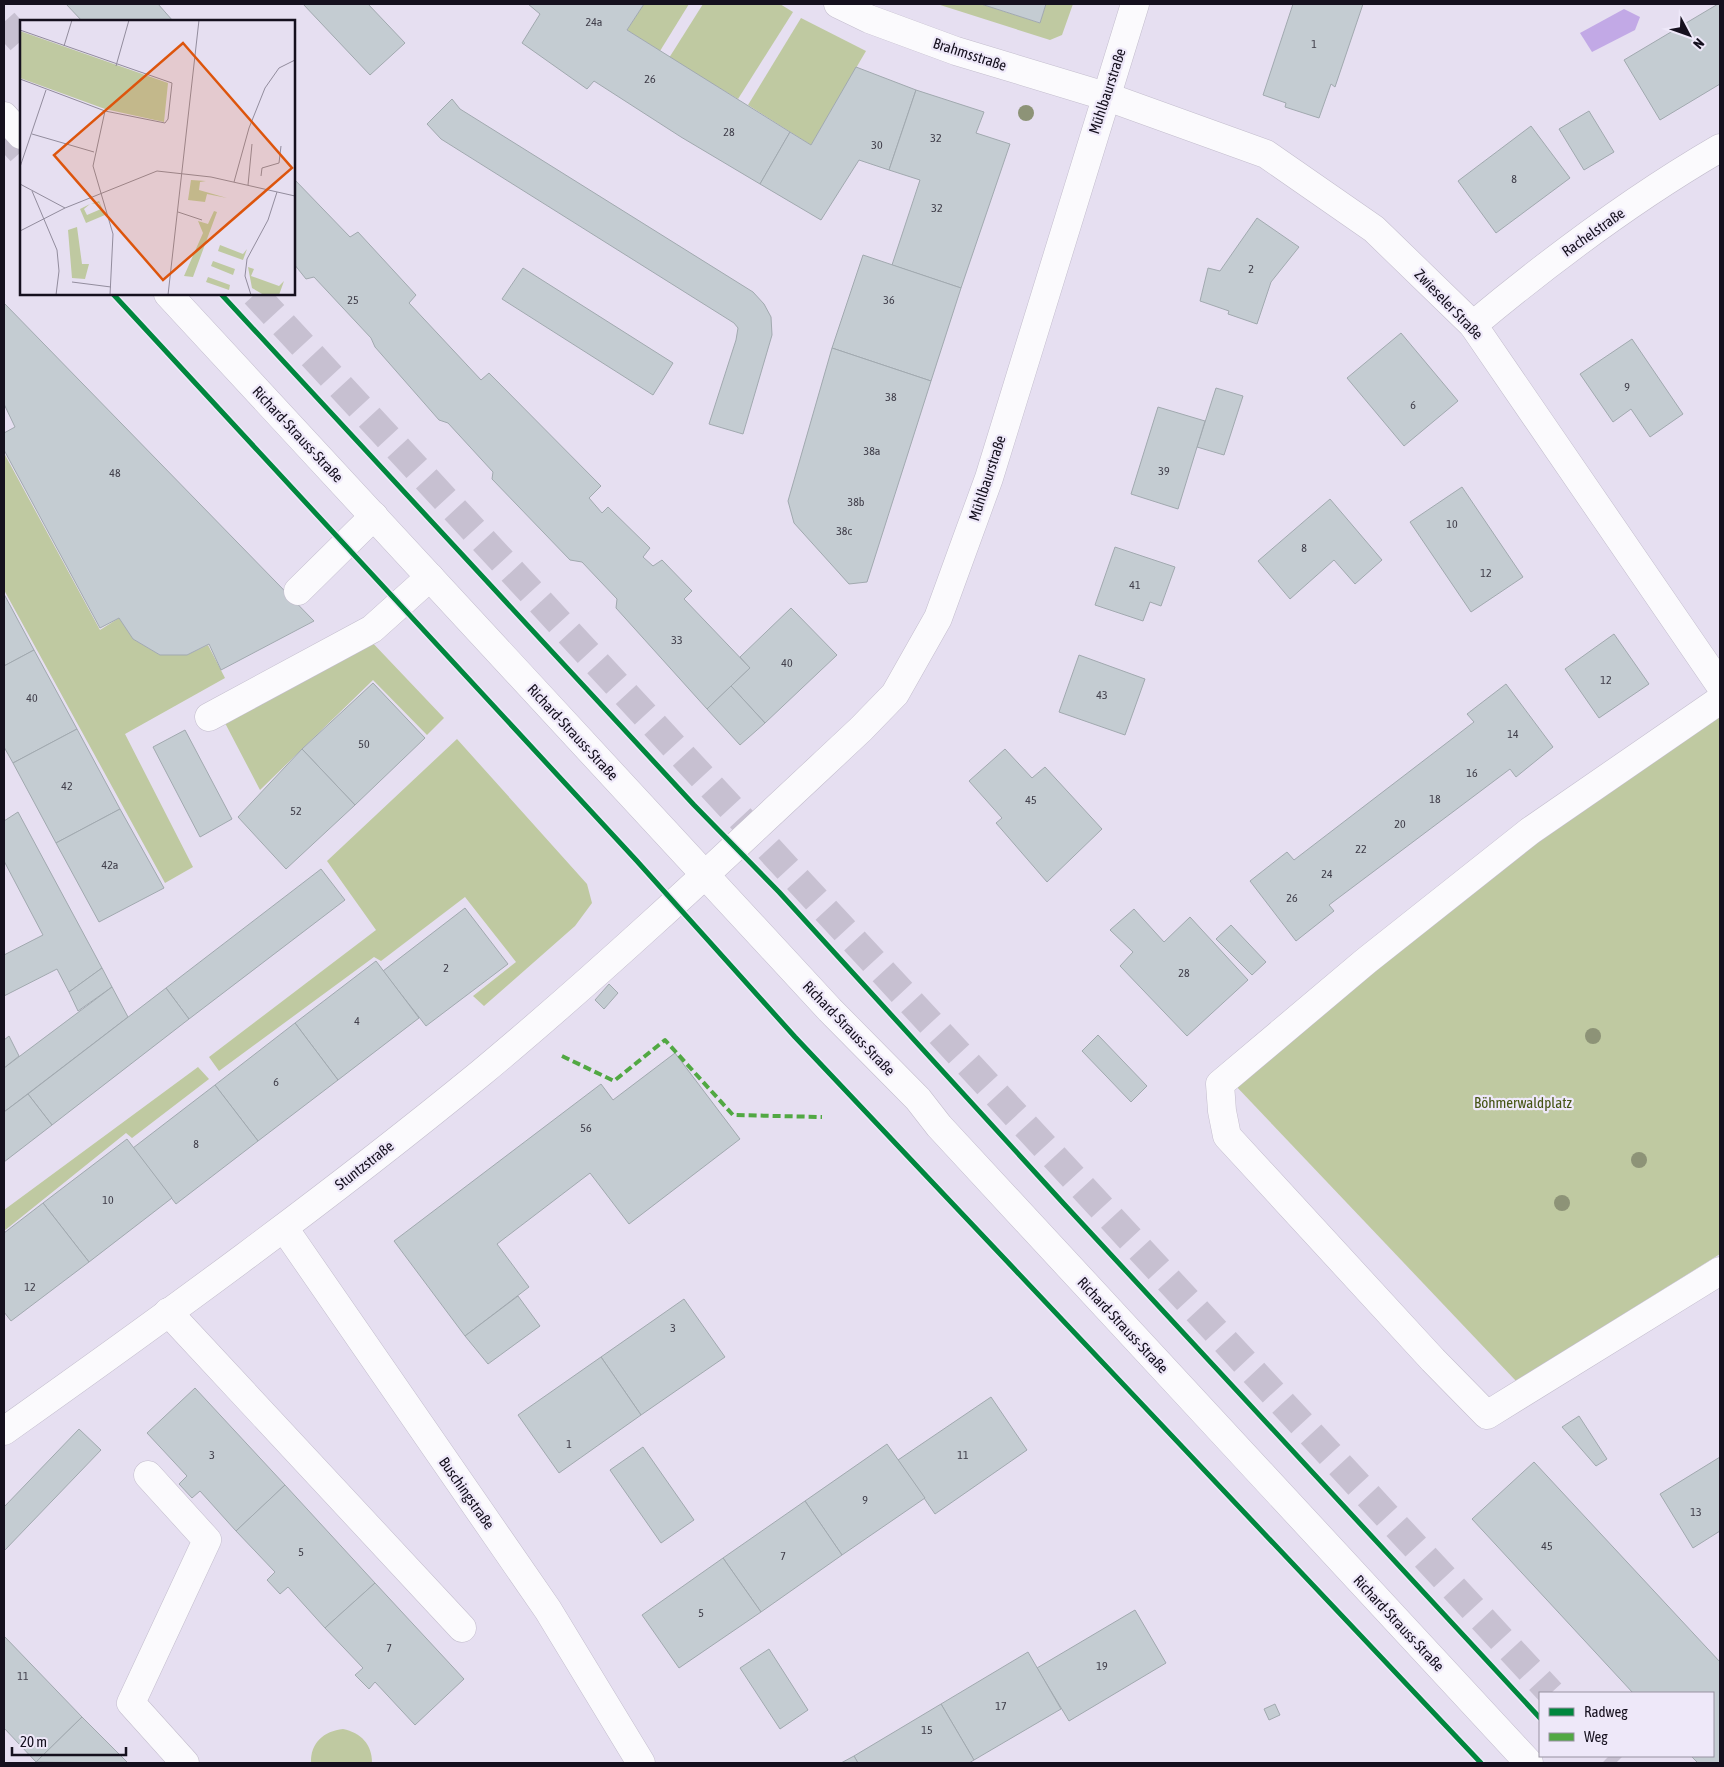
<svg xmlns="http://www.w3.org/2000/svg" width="1724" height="1767" font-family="'Asap Condensed',sans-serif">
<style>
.green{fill:#bfc9a1}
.water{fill:#c2a9e6}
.building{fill:#c4ccd2;stroke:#a1a9af}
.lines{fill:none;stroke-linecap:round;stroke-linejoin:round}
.highway-tunnel{stroke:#c7c0d1;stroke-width:28;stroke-dasharray:28 14;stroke-linecap:butt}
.minor-casing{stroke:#c3bdcd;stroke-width:29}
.major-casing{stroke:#c3bdcd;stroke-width:29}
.minor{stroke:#fbfafd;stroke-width:28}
.major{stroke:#fbfafd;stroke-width:28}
.quiet{stroke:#51a843;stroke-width:4;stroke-dasharray:8 4;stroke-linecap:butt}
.cycleway-casing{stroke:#eee8f9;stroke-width:8}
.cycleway{stroke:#00873e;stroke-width:5}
.tree{fill:#8d9377}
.labels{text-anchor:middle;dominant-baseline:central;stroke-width:4.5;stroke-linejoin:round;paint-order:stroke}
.number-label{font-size:12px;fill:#413f4b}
.street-label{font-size:15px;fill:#15101e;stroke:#eee8f9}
.park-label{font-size:15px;fill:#455414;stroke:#eee8f9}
.inset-road{fill:none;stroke:#928c9d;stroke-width:1}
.view{fill:#dd550d;fill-opacity:0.15;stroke:#dd550d;stroke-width:2.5}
.inset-edge{fill:none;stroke:#15101e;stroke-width:2.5}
</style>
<rect width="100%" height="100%" fill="#e6dff1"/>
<g class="green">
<path d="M 644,4 L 689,4 L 660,51 L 627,30 Z"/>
<path d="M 703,4 L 780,4 L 793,12 L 738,99 L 669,58 Z"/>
<path d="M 937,4 L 981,4 L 1040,23 L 1046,4 L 1073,4 L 1062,35 L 1050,40 Z"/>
<path d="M 801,18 L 866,51 L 811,145 L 748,105 Z"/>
<path d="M 4,453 L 100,630 L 119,618 L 133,639 L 160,655 L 187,655 L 208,645 L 225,678 L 125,734 L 193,867 L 165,883 L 4,590 Z"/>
<path d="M 368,638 L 444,718 L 427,735 L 373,680 L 260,790 L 225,723 Z"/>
<path d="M 1720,715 L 1720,1254 L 1516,1381 L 1234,1084 L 1517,853 Z"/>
<path d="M 457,739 L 587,884 L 592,903 L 575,926 L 484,1006 L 473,996 L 516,962 L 465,897 L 381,961 L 374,957 L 219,1071 L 209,1057 L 376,930 L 327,861 Z"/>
<path d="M 198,1067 L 209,1079 L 132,1138 L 126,1133 L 4,1231 L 4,1210 Z"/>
<path d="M 343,1729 C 361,1733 372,1744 372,1763 L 311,1763 C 310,1743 324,1731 343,1729 Z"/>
</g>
<path class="water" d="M 1624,9 L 1640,17 L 1635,30 L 1592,52 L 1580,33 Z"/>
<g class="building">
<path d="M 66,4 L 158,4 L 173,21 L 82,21 Z"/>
<path d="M 303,4 L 368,4 L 405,43 L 370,75 Z"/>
<path d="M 528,4 L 644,4 L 627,30 L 790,132 L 760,184 L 681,137 L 594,81 L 587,89 L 522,43 L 540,14 Z"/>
<path d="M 981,4 L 1046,4 L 1040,23 Z"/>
<path d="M 1293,4 L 1363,4 L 1335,87 L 1331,84 L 1319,118 L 1285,107 L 1286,103 L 1263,95 Z"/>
<path d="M 1718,4 L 1720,4 L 1720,84 L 1660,120 L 1624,60 Z"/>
<path d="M 856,67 L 916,90 L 889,170 L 859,160 L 821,220 L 760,184 L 790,132 L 811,145 Z"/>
<path d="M 916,90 L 984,112 L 976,133 L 1010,144 L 961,288 L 892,265 L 920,180 L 889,170 Z"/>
<path d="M 452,99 L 460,109 L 753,292 L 764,304 L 771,317 L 772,335 L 743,434 L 709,424 L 736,340 L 738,328 L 734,323 L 441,139 L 427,124 Z"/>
<path d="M 1589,111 L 1614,152 L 1584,170 L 1559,129 Z"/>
<path d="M 1531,126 L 1570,178 L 1496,233 L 1458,181 Z"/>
<path d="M 294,179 L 350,237 L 358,232 L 416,295 L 409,303 L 481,380 L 489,373 L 601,486 L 589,498 L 602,513 L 608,507 L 650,548 L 643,557 L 653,566 L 662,560 L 692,591 L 684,599 L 750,668 L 707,709 L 616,608 L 617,599 L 582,562 L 570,560 L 492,479 L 493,472 L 448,423 L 439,420 L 375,347 L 371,338 L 314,277 L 306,279 L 294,264 Z"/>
<path d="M 1257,218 L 1299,247 L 1271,282 L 1257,324 L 1228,314 L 1229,311 L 1200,301 L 1208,268 L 1220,271 Z"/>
<path d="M 863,255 L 961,288 L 931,381 L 832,348 Z"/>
<path d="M 523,268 L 673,363 L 653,395 L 502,299 Z"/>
<path d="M 4,303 L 314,621 L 221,670 L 209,644 L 187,655 L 160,655 L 133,639 L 119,618 L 100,628 L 4,450 L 4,433 L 15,427 L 4,404 Z"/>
<path d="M 1401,333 L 1458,401 L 1404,446 L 1347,378 Z"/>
<path d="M 1632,339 L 1683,414 L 1650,437 L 1631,409 L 1613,422 L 1580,374 Z"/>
<path d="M 832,348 L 931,381 L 867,582 L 849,584 L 794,523 L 788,501 Z"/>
<path d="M 1216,388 L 1243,396 L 1224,455 L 1197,447 Z"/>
<path d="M 1158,407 L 1205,421 L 1178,509 L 1131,494 Z"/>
<path d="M 1462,487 L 1523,577 L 1471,612 L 1410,522 Z"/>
<path d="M 1330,499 L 1382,560 L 1355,584 L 1334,560 L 1290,599 L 1258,561 Z"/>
<path d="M 1115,547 L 1175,567 L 1161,606 L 1150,602 L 1143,621 L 1095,605 Z"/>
<path d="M 4,594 L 34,650 L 4,666 Z"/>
<path d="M 791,608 L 837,655 L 765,723 L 731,686 L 750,668 L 740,657 Z"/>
<path d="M 1614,634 L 1649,684 L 1599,718 L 1565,669 Z"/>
<path d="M 34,650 L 77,729 L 13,763 L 4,747 L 4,666 Z"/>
<path d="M 1079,655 L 1145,679 L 1125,735 L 1059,712 Z"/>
<path d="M 373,683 L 425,738 L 355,805 L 302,749 Z"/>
<path d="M 1506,684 L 1553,747 L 1516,777 L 1510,769 L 1329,905 L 1334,911 L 1296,941 L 1250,881 L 1287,852 L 1294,860 L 1474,722 L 1467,714 Z"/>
<path d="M 731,686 L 765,723 L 740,745 L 707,709 Z"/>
<path d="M 77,729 L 120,809 L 56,843 L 13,763 Z"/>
<path d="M 185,730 L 232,819 L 200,837 L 153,747 Z"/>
<path d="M 302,749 L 355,805 L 286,869 L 238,817 Z"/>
<path d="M 1005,749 L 1032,778 L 1045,767 L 1102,829 L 1047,882 L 996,823 L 1002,818 L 969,781 Z"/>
<path d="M 120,809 L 164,888 L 99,922 L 56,843 Z"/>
<path d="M 18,812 L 102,968 L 69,992 L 57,969 L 4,996 L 4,955 L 43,935 L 4,861 L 4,821 Z"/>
<path d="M 321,869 L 345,900 L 189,1019 L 166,988 Z"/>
<path d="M 465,908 L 508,964 L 426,1026 L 383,971 Z"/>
<path d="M 1134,909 L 1164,942 L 1190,917 L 1248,980 L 1187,1036 L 1120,966 L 1133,952 L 1110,930 Z"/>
<path d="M 1231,925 L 1266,962 L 1252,975 L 1216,939 Z"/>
<path d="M 376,961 L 419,1018 L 338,1080 L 295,1023 Z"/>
<path d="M 102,968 L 112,987 L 78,1011 L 69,992 Z"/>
<path d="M 609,984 L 618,993 L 604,1009 L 595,1000 Z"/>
<path d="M 112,987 L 128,1017 L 4,1112 L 4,1068 Z"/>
<path d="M 166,988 L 189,1019 L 52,1125 L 28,1094 Z"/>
<path d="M 295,1023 L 338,1080 L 258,1141 L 215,1085 Z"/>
<path d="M 1098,1035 L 1147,1086 L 1131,1102 L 1082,1051 Z"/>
<path d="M 9,1036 L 19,1056 L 4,1068 L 4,1040 Z"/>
<path d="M 675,1053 L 740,1139 L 629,1224 L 590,1173 L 497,1244 L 529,1287 L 465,1336 L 394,1241 L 601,1084 L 613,1100 Z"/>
<path d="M 215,1085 L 258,1141 L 176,1204 L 133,1148 Z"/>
<path d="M 28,1094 L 52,1125 L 4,1162 L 4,1112 Z"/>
<path d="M 127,1139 L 172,1198 L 89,1262 L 43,1203 Z"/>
<path d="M 43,1203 L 89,1262 L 11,1321 L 4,1312 L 4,1233 Z"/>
<path d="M 518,1296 L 540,1326 L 488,1364 L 465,1336 Z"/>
<path d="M 684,1299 L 725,1357 L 641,1415 L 601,1357 Z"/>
<path d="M 601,1357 L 641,1415 L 559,1473 L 518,1415 Z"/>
<path d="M 195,1388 L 285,1485 L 236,1531 L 200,1491 L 192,1498 L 179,1484 L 187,1476 L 147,1433 Z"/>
<path d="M 991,1397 L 1027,1450 L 935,1514 L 898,1460 Z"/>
<path d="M 1579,1416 L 1607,1459 L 1596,1466 L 1562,1427 Z"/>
<path d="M 79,1429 L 101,1450 L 4,1551 L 4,1507 Z"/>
<path d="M 887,1444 L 925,1498 L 842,1555 L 805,1501 Z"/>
<path d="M 643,1447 L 694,1520 L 661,1543 L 610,1470 Z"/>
<path d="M 1720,1457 L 1720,1531 L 1693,1548 L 1660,1494 Z"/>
<path d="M 1534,1462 L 1720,1662 L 1720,1763 L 1698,1763 L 1691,1756 L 1713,1756 L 1713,1693 L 1633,1693 L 1472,1519 Z"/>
<path d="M 285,1485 L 375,1583 L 325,1628 L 288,1587 L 280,1594 L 267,1580 L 275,1572 L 236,1531 Z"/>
<path d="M 805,1501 L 842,1555 L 761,1612 L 723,1558 Z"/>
<path d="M 723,1558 L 761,1612 L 679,1668 L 642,1615 Z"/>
<path d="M 375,1583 L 464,1679 L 415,1725 L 375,1682 L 369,1689 L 355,1675 L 363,1668 L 325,1628 Z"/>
<path d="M 1135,1610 L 1166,1663 L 1069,1721 L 1037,1668 Z"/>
<path d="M 4,1636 L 82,1717 L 36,1762 L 4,1728 Z"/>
<path d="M 769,1649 L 808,1710 L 780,1729 L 740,1668 Z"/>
<path d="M 1028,1652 L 1061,1709 L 974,1760 L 941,1704 Z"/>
<path d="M 941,1704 L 974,1760 L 969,1763 L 858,1763 L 854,1756 Z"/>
<path d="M 1275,1704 L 1280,1715 L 1269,1720 L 1264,1709 Z"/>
<path d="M 82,1717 L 128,1763 L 36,1762 Z"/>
<path d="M 854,1756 L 858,1763 L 841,1763 Z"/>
</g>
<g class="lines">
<g class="highway-tunnel">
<path d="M 4,22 L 21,41"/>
<path d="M 4,133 L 21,152"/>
<path d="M 255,294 L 1551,1693"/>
<path d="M 1609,1756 L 1616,1763"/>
</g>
<g class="minor-casing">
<g id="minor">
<path d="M 838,4 L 869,19 L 956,51 L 1105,96 L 1266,154 L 1374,229 L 1473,325 L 1720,685"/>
<path d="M 1473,325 C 1551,260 1632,199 1720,148"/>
<path d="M 298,591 L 374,516"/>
<path d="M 1720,700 L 1530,831 L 1366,961 L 1220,1084 L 1222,1111 L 1227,1136 L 1433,1360 L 1487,1415 L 1720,1271"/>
<path d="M 209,717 L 372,629 L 430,577"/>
<path d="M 284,1228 L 548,1610 L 641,1763"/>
<path d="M 168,1312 L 462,1628"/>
<path d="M 4,1431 C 166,1316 327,1199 481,1073 C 612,964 736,846 861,729 L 895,694 L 938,618 L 989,478 L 1135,4"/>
<path d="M 148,1475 L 207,1540 L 131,1703 L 185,1763"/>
</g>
</g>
<g class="major-casing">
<g id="major">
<path d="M 4,116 L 21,135"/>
<path d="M 168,294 L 830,1010 L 918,1099 L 939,1126 L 1529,1763"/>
</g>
</g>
<use href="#minor" class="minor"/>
<use href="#major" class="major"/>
<path class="quiet" d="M 562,1056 L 614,1081 L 665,1040 L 733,1115 L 822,1117"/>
<g class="cycleway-casing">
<g id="cycleway">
<path d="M 113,294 L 636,860 L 795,1037 L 1481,1763"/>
<path d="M 221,294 L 694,805 L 779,892 L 1064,1204 L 1540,1718"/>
</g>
</g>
<use href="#cycleway" class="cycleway"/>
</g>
<g class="tree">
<circle cx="1026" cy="113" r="8"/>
<circle cx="1593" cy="1036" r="8"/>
<circle cx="1639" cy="1160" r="8"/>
<circle cx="1562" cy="1203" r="8"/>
</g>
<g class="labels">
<g class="number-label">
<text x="594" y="22">24a</text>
<text x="1314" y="44">1</text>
<text x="650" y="79">26</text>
<text x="729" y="132">28</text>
<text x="936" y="138">32</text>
<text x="877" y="145">30</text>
<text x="1514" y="179">8</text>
<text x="937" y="208">32</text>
<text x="1251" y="269">2</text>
<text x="353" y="300">25</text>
<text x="889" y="300">36</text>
<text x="1627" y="387">9</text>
<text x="891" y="397">38</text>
<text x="1413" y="405">6</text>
<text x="872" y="451">38a</text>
<text x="1164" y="471">39</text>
<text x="115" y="473">48</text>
<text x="856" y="502">38b</text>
<text x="1452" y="524">10</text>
<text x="844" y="531">38c</text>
<text x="1304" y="548">8</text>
<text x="1486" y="573">12</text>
<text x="1135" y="585">41</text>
<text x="677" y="640">33</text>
<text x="787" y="663">40</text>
<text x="1606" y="680">12</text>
<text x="1102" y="695">43</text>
<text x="32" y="698">40</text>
<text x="1513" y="734">14</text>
<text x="364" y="744">50</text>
<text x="1472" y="773">16</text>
<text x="67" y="786">42</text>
<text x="1435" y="799">18</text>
<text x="1031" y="800">45</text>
<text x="296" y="811">52</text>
<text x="1400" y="824">20</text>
<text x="1361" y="849">22</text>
<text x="110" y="865">42a</text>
<text x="1327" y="874">24</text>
<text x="1292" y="898">26</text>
<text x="446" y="968">2</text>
<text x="1184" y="973">28</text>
<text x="357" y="1021">4</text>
<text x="276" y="1082">6</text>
<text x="586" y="1128">56</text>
<text x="196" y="1144">8</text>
<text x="108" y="1200">10</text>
<text x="30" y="1287">12</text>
<text x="673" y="1328">3</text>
<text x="569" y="1444">1</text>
<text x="212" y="1455">3</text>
<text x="963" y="1455">11</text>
<text x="865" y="1500">9</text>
<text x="1696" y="1512">13</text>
<text x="1547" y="1546">45</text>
<text x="301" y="1552">5</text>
<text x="783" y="1556">7</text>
<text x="701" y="1613">5</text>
<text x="389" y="1648">7</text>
<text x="1102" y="1666">19</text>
<text x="23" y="1676">11</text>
<text x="1001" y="1706">17</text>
<text x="927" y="1730">15</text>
</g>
<g class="street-label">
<text transform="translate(970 54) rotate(18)">Brahmsstraße</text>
<text transform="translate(1107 91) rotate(-72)">Mühlbaurstraße</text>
<text transform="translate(1593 232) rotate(-35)">Rachelstraße</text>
<text transform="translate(1449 304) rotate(46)">Zwieseler Straße</text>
<text transform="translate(298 434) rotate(47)">Richard-Strauss-Straße</text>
<text transform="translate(987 478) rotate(-72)">Mühlbaurstraße</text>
<text transform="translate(573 732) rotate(47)">Richard-Strauss-Straße</text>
<text transform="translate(849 1028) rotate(46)">Richard-Strauss-Straße</text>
<text transform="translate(364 1165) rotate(-38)">Stuntzstraße</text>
<text transform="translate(1123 1325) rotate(47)">Richard-Strauss-Straße</text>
<text transform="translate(467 1493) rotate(55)">Buschingstraße</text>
<text transform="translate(1399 1623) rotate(47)">Richard-Strauss-Straße</text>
</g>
<g class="park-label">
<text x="1523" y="1102">Böhmerwaldplatz</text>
</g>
</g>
<g transform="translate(20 20)">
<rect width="275" height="275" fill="#e6dff1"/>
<path d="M 0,11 L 148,63 L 144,102 L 85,89 L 0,58 ZM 171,160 L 186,161 L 180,162 L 179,170 L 207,178 L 187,174 L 185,182 L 168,180 ZM 79,181 L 85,195 L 66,203 L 60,189 L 70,184 L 64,189 L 67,195 L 81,189 L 79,183 L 71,184 ZM 194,191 L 197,192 L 173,257 L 164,256 L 183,213 L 178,201 L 188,204 ZM 57,207 L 62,244 L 69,244 L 65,259 L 52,258 L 48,210 ZM 200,225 L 223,234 L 227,229 L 223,240 L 198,231 ZM 193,241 L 215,249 L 213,255 L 191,246 ZM 228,247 L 234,249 L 231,256 L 259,266 L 264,261 L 259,275 L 244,275 L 232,268 ZM 188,257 L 210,265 L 209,270 L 186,262 Z" fill="#bfc9a1"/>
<path class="inset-road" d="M 0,10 L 152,63 L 148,99 L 145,103 L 85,91 L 0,59M 44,26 L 52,0M 96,46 L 109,0M 85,91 L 73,146 L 93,214 L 90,275M 12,114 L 74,132M 0,147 L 26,70M 241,156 L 242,148 L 259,143 L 261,126M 214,162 L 229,108 L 245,68 L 259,48 L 275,40M 0,164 L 45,188M 228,165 L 232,124M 12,171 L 37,230 L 39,251 L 36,275M 158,192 L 182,200M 0,211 L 45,188 L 137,151 L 191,157 L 275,176M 52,262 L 91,267M 148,275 L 179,0M 231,275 L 225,256 L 227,239 L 248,200 L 257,172"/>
<path class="view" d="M 163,23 L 272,148 L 143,260 L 34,135 Z"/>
<rect width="275" height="275" class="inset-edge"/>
</g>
<rect width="1724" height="1767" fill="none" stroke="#15101e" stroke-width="10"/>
<rect x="1539" y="1692" width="175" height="65" fill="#eee8f9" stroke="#9792a1"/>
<rect x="1549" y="1708" width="25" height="8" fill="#00873e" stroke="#9792a1"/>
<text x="1584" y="1717" font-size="15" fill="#15101e">Radweg</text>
<rect x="1549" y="1733" width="25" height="8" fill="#51a843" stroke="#9792a1"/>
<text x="1584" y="1742" font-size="15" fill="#15101e">Weg</text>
<g transform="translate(1689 35) rotate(131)" stroke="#eee8f9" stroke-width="4" paint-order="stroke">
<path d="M0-4L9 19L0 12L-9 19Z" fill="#15101e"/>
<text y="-8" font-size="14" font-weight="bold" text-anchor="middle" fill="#15101e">N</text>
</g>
<path d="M12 1747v8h114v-8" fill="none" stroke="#15101e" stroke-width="2.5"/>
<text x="20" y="1747" font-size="15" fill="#15101e" stroke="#eee8f9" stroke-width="4" paint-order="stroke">20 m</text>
</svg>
